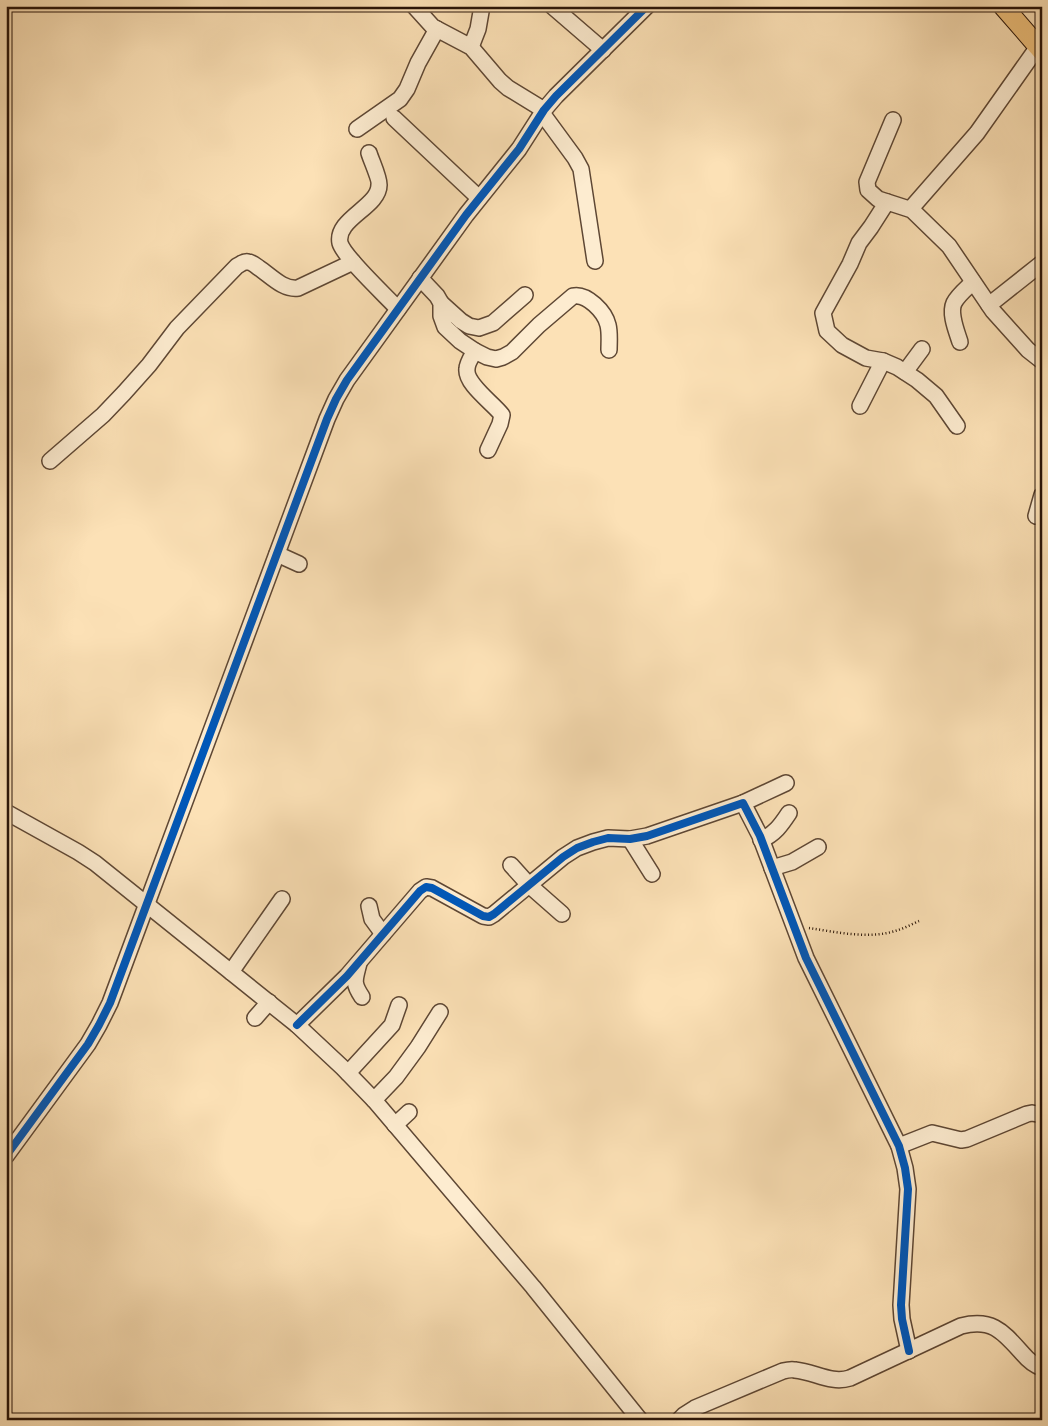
<svg xmlns="http://www.w3.org/2000/svg" width="1048" height="1426" font-family="'Libre Bodoni',serif">
<style>
.lines{fill:none;stroke-linecap:round;stroke-linejoin:round}
.minor-casing{stroke:#5e4734;stroke-width:18}
.major-casing{stroke:#291408;stroke-width:21}
.path{stroke:#291408;stroke-width:2.5;stroke-dasharray:1 2.5;stroke-linecap:butt}
.minor{stroke:#fdecd0;stroke-width:15}
.major{stroke:#eec07b;stroke-width:19}
.cycleway-casing{stroke:#fdecd0;stroke-width:11}
.cycleway{stroke:#0057b8;stroke-width:8}
</style>
<rect width="100%" height="100%" fill="#fce1b6"/>
<filter id="stains"><feTurbulence type="fractalNoise" baseFrequency=".004" numOctaves="4"/><feColorMatrix values="0 0 0 0 .2 0 0 0 0 .09 0 0 0 0 .02 0 0 0 .5 -.17"/></filter>
<radialGradient id="worn" r=".72"><stop offset=".6" stop-color="#630" stop-opacity="0"/><stop offset="1" stop-color="#630" stop-opacity=".3"/></radialGradient>
<g class="lines">
<g class="minor-casing">
<g id="minor">
<path d="M 414,6 L 433,27 L 471,47 L 500,81 L 508,88 L 544,110"/>
<path d="M 552,6 L 603,50"/>
<path d="M 471,47 L 478,29 L 482,6"/>
<path d="M 542,113 L 575,158 L 581,169 L 595,261"/>
<path d="M 394,118 L 479,198"/>
<path d="M 893,120 L 867,182 L 868,190 L 878,199 L 912,210 L 949,246 L 993,311 L 1028,350 L 1042,361"/>
<path d="M 357,129 L 400,99 L 407,89 L 418,63 L 437,29"/>
<path d="M 369,153 C 371,160 380,179 379,185 C 379,207 335,219 340,243 C 344,257 386,296 398,309"/>
<path d="M 887,202 L 871,227 L 859,243 L 850,264 L 823,313 L 827,331 L 842,345 L 866,358 L 883,361 L 897,367 L 917,380 L 936,396 L 957,426"/>
<path d="M 912,210 L 914,205 L 977,133 L 1042,41"/>
<path d="M 420,278 L 437,296 L 441,303 L 441,316 L 445,327 L 460,341 L 475,351 L 487,357 L 496,359 L 503,357 L 512,352 L 539,325 L 573,296 C 587,293 605,312 608,325 C 610,333 609,342 609,350"/>
<path d="M 441,303 L 461,321 L 469,326 L 479,328 L 493,323 L 525,295"/>
<path d="M 989,305 L 1042,263"/>
<path d="M 960,342 C 957,332 949,314 954,303 C 958,295 967,288 973,282"/>
<path d="M 475,351 C 472,356 467,363 467,369 C 465,384 493,403 502,415 L 500,424 L 488,450"/>
<path d="M 905,372 L 922,349"/>
<path d="M 860,406 L 883,361"/>
<path d="M 50,461 L 103,415 L 124,393 L 149,365 L 177,328 L 237,266 C 241,264 244,261 248,262 C 252,262 256,266 259,268 C 271,276 283,290 298,288 L 353,262"/>
<path d="M 1036,516 L 1042,495"/>
<path d="M 277,554 L 299,564"/>
<path d="M 743,803 L 760,836 L 806,958 L 899,1146 L 905,1168 L 908,1189 L 901,1305 L 902,1319 L 909,1351"/>
<path d="M 6,812 L 78,852 L 95,863 L 297,1025 L 343,1068 L 374,1100 L 533,1287 L 640,1420"/>
<path d="M 630,839 L 652,874"/>
<path d="M 761,840 C 775,834 781,825 789,813"/>
<path d="M 511,865 L 529,885 L 562,914"/>
<path d="M 772,868 L 792,862 L 818,847"/>
<path d="M 369,906 L 372,919 L 383,934"/>
<path d="M 359,963 C 355,980 352,982 362,997"/>
<path d="M 231,972 L 282,899"/>
<path d="M 255,1018 L 269,1002"/>
<path d="M 297,1025 L 347,976 L 420,891 L 426,887 L 432,888 L 483,916 L 489,917 L 494,914 L 563,857 L 577,848 L 593,842 L 608,838 L 630,839 L 647,836 L 743,803 L 786,783"/>
<path d="M 348,1073 L 392,1025 L 399,1005"/>
<path d="M 374,1100 L 396,1077 L 418,1047 L 440,1012"/>
<path d="M 395,1125 L 409,1112"/>
<path d="M 899,1146 L 932,1133 L 961,1140 L 967,1139 L 1027,1114 L 1032,1113 L 1042,1115"/>
<path d="M 6,1156 L 88,1044 L 99,1025 L 110,1003 L 327,419 L 336,399 L 347,380 L 466,215 L 519,149 L 544,110 L 556,96 L 647,6"/>
<path d="M 679,1420 L 684,1415 L 695,1408 L 783,1371 C 787,1370 791,1369 795,1370 C 815,1372 831,1384 850,1378 L 961,1326 C 993,1318 1003,1332 1023,1354 C 1028,1360 1034,1365 1042,1368"/>
</g>
</g>
<g class="major-casing">
<path id="major" d="M 1003,6 L 1042,51"/>
</g>
<path class="path" d="M 809,928 C 836,932 871,940 898,930 C 905,928 912,924 919,921"/>
<use href="#minor" class="minor"/>
<use href="#major" class="major"/>
<g class="cycleway-casing">
<g id="cycleway">
<path d="M 297,1025 L 347,976 L 420,891 L 426,887 L 432,888 L 483,916 L 489,917 L 494,914 L 563,857 L 577,848 L 593,842 L 608,838 L 630,839 L 647,836 L 743,803 L 760,836 L 806,958 L 899,1146 L 905,1168 L 908,1189 L 901,1305 L 902,1319 L 909,1351"/>
<path d="M 6,1156 L 88,1044 L 99,1025 L 110,1003 L 327,419 L 336,399 L 347,380 L 466,215 L 519,149 L 544,110 L 556,96 L 647,6"/>
</g>
</g>
<use href="#cycleway" class="cycleway"/>
</g>
<rect width="1048" height="1426" fill="none" stroke="#fce1b6" stroke-width="25"/>
<rect x="8" y="8" width="1033" height="1411" fill="none" stroke="#291408" stroke-width="2.5"/>
<rect x="12" y="12" width="1023" height="1401" fill="none" stroke="#291408"/>
<rect width="100%" height="100%" filter="url(#stains)"/>
<rect width="100%" height="100%" fill="url(#worn)"/>
</svg>
